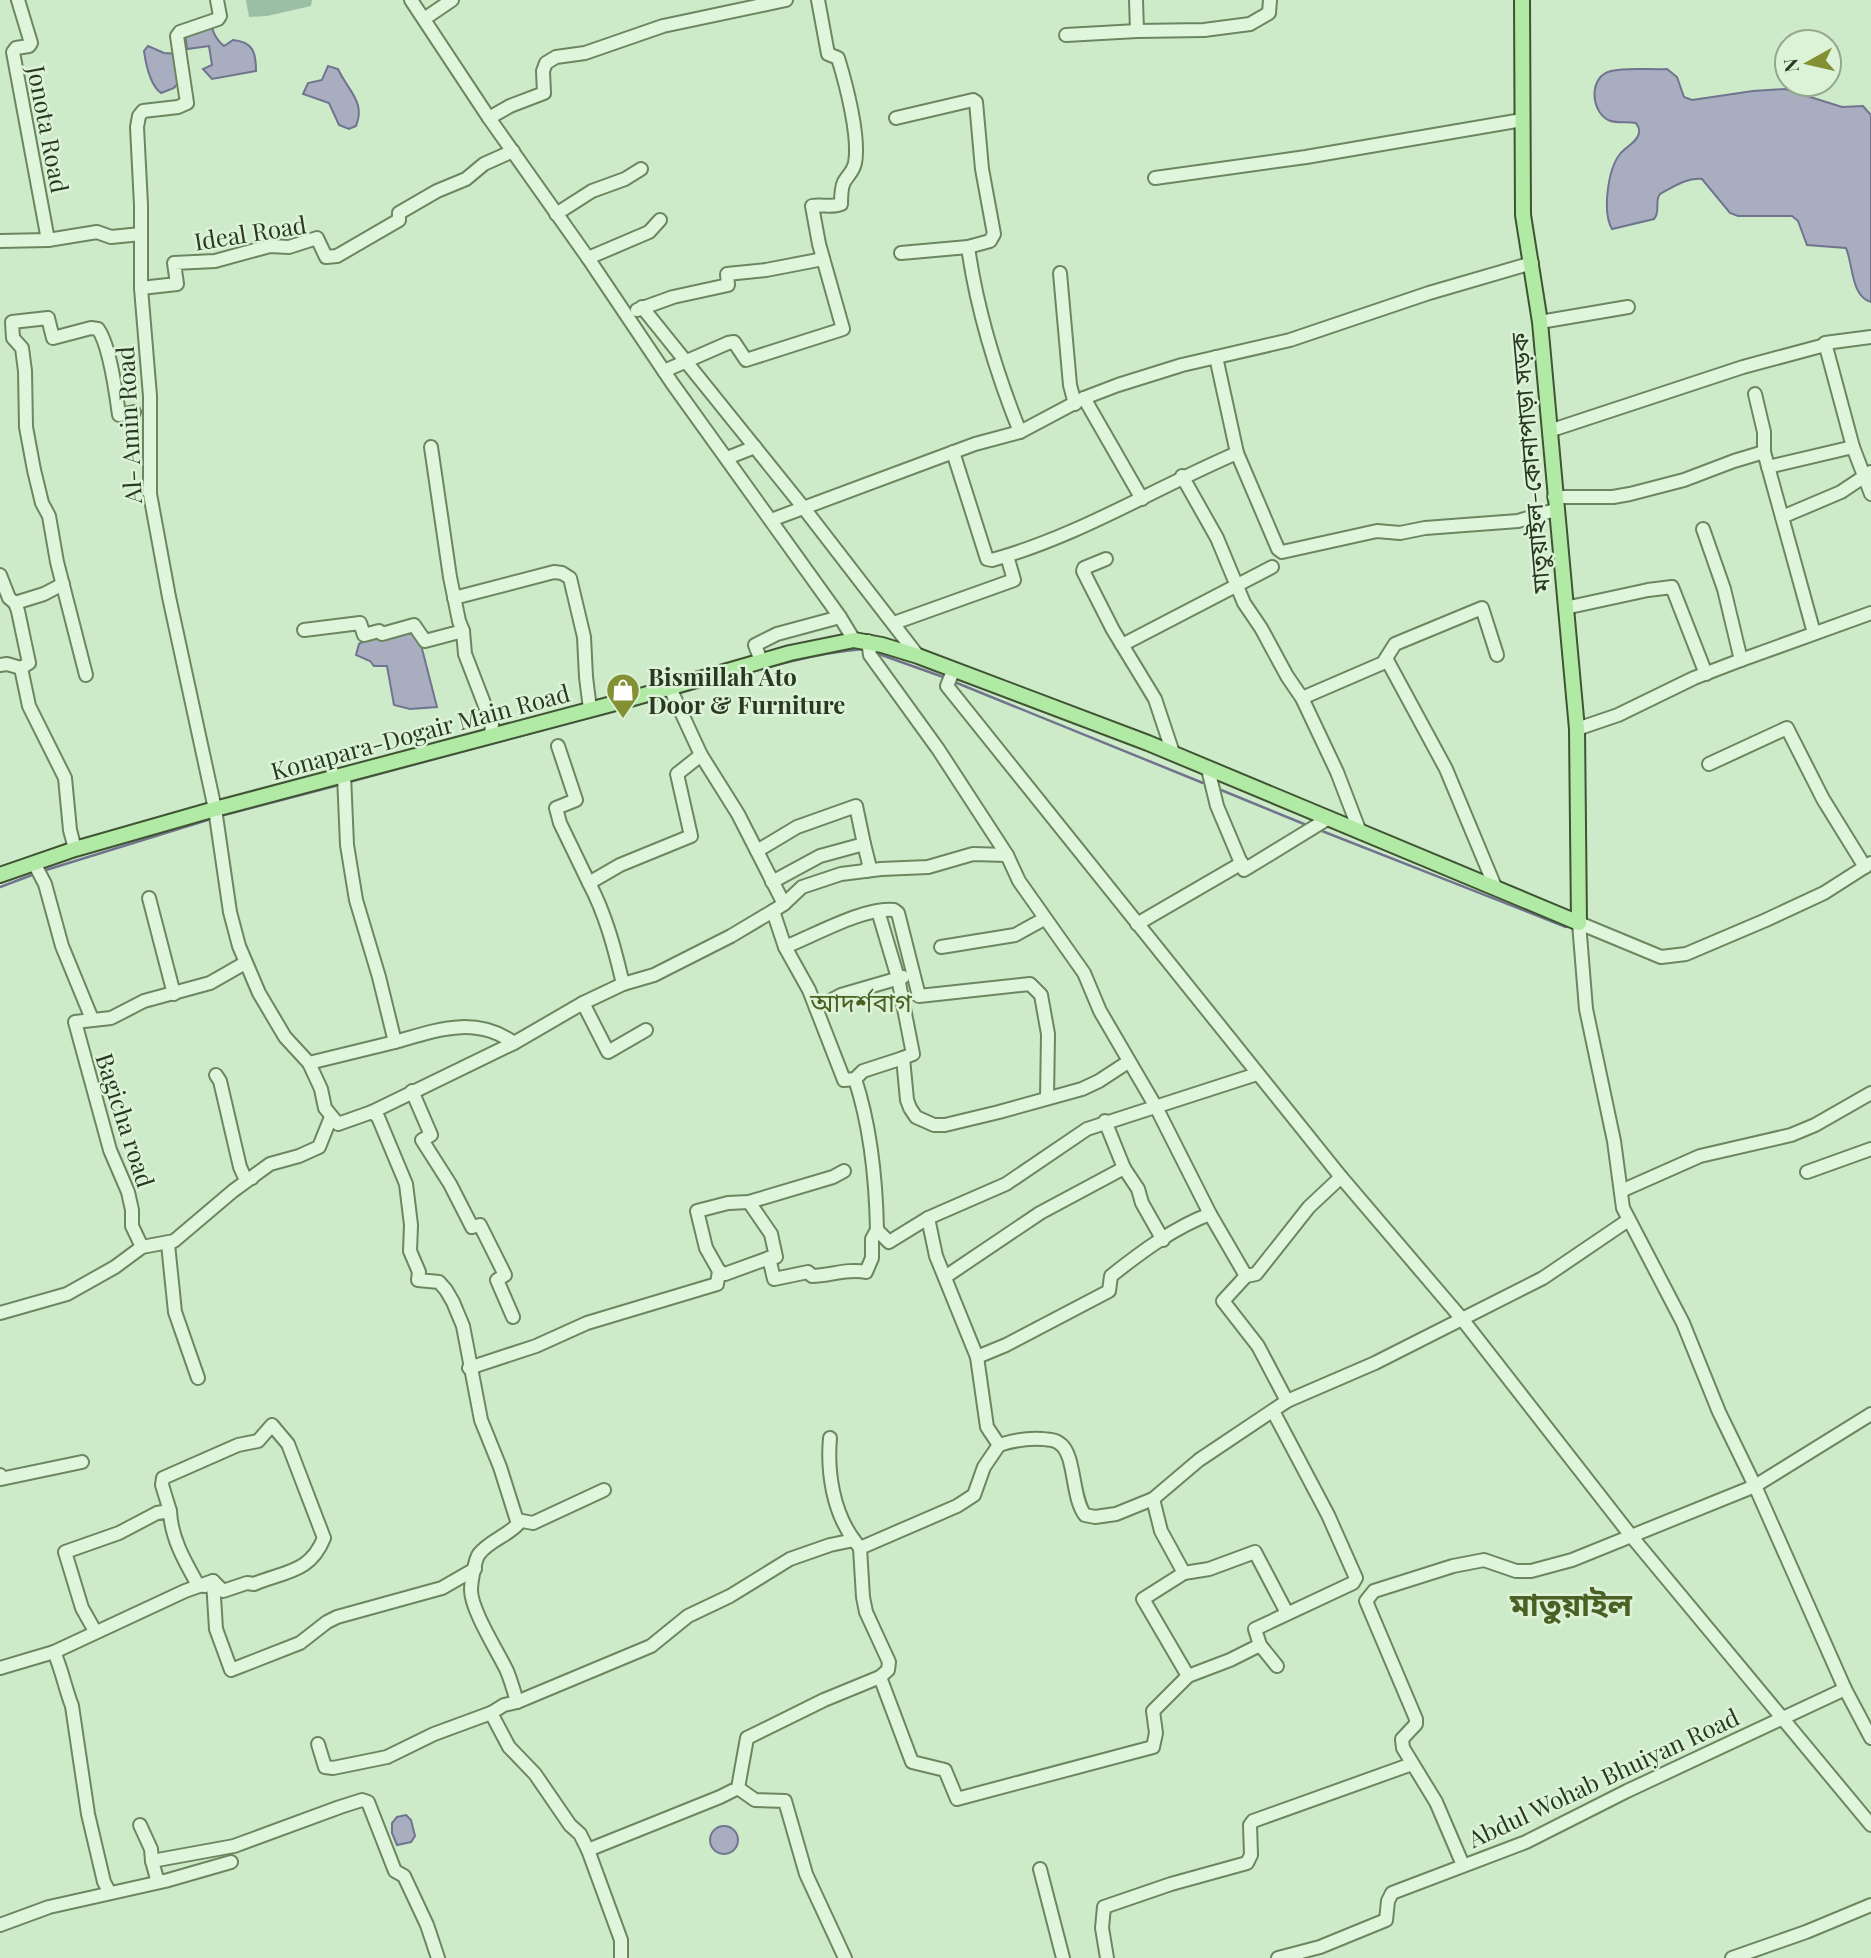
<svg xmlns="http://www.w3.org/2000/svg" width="1871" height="1958" font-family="'Playfair Display','Noto Sans Bengali',serif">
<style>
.cemetery{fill:#9cbea4}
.water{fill:#a9adc0;stroke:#70748e;stroke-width:2}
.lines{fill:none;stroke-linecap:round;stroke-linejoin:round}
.stream{stroke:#70748e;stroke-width:2.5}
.minor-casing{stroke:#6c865f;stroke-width:16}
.major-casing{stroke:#405433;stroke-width:18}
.minor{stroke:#e0f6dc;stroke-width:12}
.major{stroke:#b1eaa5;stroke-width:14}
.labels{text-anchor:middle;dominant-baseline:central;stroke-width:5;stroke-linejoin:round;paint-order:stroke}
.street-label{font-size:24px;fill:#2a3821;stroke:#dcf3d8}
.poi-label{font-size:24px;font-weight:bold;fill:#2a3821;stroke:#dcf3d8;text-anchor:start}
.neighbourhood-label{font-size:26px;fill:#4c6024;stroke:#dcf3d8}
.district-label{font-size:32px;font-weight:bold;fill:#4c6024;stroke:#dcf3d8}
</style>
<rect width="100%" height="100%" fill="#ceebc9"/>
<path class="cemetery" d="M 246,0 L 312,0 L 311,6 L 267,16 L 249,17 Z"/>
<g class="water">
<path d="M 210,18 C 212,29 214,38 224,46 L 233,40 C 253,42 256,52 256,71 L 212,79 L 203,69 L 212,65 L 209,46 L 187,49 L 185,34 Z"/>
<path d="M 148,46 L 164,53 L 178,54 L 180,81 L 174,88 L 161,93 C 150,85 146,65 144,51 Z"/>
<path d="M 328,66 L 338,69 C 348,91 366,102 356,126 L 349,129 L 339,125 L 329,103 L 303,94 L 308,83 L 322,80 Z"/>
<path d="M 1667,69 L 1677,77 L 1684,97 L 1692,100 L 1753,91 L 1785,89 L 1842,107 L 1863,106 L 1871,115 L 1871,302 C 1851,297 1853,264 1846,248 L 1807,245 L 1798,221 L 1792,216 L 1738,216 L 1730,213 L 1702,179 C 1687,177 1673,187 1660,194 C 1654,202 1661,211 1654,219 L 1612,229 C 1602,212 1608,169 1620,154 C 1625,147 1637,143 1639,133 C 1640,128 1638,127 1636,123 C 1627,121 1616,124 1608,120 C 1590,110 1589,76 1611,71 C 1628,67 1649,70 1667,69 Z"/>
<path d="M 401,633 L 414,634 L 420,641 L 437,707 L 410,709 L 394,705 L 387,666 L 374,666 L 370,661 L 356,655 L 359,644 L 371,637 Z"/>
<path d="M 406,1815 L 411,1820 L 415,1836 L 411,1842 L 397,1845 L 392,1833 L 392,1823 L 397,1817 Z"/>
<circle cx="724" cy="1840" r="14"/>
</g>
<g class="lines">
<g class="stream">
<path d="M 873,652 L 946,678"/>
<path d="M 952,681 L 1203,783"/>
<path d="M 676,694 C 737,677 800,654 864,649"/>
<path d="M 349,782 L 670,696"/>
<path d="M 1221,790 L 1304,824"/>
<path d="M 220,816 L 339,785"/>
<path d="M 1322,831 L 1566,927"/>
<path d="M 46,870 L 214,818"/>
<path d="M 0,887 L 32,875"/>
</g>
<g class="minor-casing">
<g id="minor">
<path d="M 18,0 L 31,43 L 29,46 L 16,48 L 13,52 L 48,240"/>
<path d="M 217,0 L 220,16 L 218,19 L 180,32 L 177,36 L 187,103 L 178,107 L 143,111 L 139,116 L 137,127 L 141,205 L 141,288 L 150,396 L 150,494 L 169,597 L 215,809 L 230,912 L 239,946 L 259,993 L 285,1037 L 309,1063 L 321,1089 L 325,1108 L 338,1124 L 372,1112 L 378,1117 L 406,1184 L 411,1225 L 410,1251 L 419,1272 L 418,1280 L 439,1282 L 446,1290 L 453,1302 L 463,1326 L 481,1420 L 500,1467 L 518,1524 C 507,1536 489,1541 479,1554 C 475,1559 471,1583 471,1590 C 471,1610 498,1652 507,1671 C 511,1681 514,1691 517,1702 L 504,1705 L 491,1713 L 509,1747 L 535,1774 L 570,1825 L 580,1834 L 588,1850 L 720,1797 L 738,1788 L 747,1738 L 824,1700 L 880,1677 L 888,1670 L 889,1662 L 866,1612 L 863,1597 L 860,1548 L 957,1506 L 974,1495 L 984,1467 L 999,1445"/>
<path d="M 411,0 L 489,118 L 588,258 L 672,383 L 840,617 L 854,640"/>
<path d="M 1136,0 L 1137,31 L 1204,30 L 1250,24 L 1269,13 L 1270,0"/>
<path d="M 424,19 L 452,0"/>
<path d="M 1066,35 L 1137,31"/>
<path d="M 489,118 L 510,106 L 544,93 L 543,71 L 546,63 L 556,57 L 585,53 L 663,26 L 786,0"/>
<path d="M 896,118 L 973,100 L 976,102 L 982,169 L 994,234 L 990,241 L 968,247 L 901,253"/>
<path d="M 1155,178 L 1306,157 L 1522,120"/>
<path d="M 556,214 L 592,191 L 625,179 L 641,169"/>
<path d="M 0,241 L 48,240 L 97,232 L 111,237 L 141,234"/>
<path d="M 968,247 C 977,311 996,372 1020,432"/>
<path d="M 588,258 L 649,232 L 660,220"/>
<path d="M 1060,273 L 1070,385 L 1075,404"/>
<path d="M 141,288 L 177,284 L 174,263 L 215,261 L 270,246 L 289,247 L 317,238 L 326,257 L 337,256 L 399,220 L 399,213 L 437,191 L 466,179 L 484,164 L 513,151"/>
<path d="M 642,307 L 803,507 L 918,656"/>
<path d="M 637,310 L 673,297 L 728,285 L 727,274 L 766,270 L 823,259"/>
<path d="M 1540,322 L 1628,307"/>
<path d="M 1871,337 L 1825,343 L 1853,447 L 1871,494"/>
<path d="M 1216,357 L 1237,453 L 1278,549 L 1282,552 L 1377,531 L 1400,533 L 1425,528 L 1518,521 L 1555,510"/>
<path d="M 664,371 L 728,343 L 734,342 L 746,360 L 843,329 L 819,244 L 812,206 C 822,204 831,208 841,204 C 841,197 841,188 844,182 C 848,175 853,172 855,163 C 860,137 846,84 838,58 L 828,54 L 818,0"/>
<path d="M 1755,394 L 1764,432 L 1764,452 L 1814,633"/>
<path d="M 1084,398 L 1142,499"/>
<path d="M 1549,431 L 1743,367 L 1825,345"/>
<path d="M 431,447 L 450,577 L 459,621 L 463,631 L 465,654 L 492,724 L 491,735"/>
<path d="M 953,452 L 987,559 L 992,560 C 1079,536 1155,488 1237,453"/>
<path d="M 727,458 L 755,447"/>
<path d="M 1768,467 L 1853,447"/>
<path d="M 1182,476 L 1217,538 L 1244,603 L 1261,628 L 1287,676 L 1302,698 L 1337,772 L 1360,832"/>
<path d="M 1554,497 L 1613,497 L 1630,494 L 1684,480 L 1734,461 L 1764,452"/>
<path d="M 1782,517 L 1841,492 L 1871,472"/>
<path d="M 771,520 L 975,444 L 1020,432 L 1084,398 L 1118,385 L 1182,365 L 1290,340 L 1429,293 L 1532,263"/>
<path d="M 1703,529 L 1724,589 L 1741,660"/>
<path d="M 1106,559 L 1084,568 L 1083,571 L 1113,630 L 1155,699 L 1173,753"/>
<path d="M 0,575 L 9,598 L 15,603 L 18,611 L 29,663 L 21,668 L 29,706 L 65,778 L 70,830 L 75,849"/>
<path d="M 454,598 L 554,572 L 562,573 L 570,578 L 584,637 L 586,677 L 590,709"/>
<path d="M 15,603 L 44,594 L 63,584"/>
<path d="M 1565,608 L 1648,590 L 1672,587 L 1706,674"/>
<path d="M 894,623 L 1014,580 L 1007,556"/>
<path d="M 304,630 L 360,623 L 364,635 L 379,631 L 382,634 L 414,625 L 425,641 L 463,631"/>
<path d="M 868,641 L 870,655 L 938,749 L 1007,855 L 1019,881 L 1084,973 L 1100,1011 L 1156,1107 L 1210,1214 L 1246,1276 L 1223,1301 L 1258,1346 L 1287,1401"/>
<path d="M 1122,645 L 1272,567"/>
<path d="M 1387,660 L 1446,769 L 1496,889"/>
<path d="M 761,661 L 755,645 L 777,634 L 840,617"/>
<path d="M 0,665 L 7,664 L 21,668"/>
<path d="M 953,671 L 947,686 L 1341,1177 L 1462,1319 L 1632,1537 L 1871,1825"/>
<path d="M 86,675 L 57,562 L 49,516 L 42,503 L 34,470 L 26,427 L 25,371 L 22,348 L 13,338 L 12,322 L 48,318 L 53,338 L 91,328 L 98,329 C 110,346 116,393 119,415 L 134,412"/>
<path d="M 670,688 L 701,755 L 738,814 L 784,904 L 773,911 L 785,947 L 809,990 L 844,1080 L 855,1079 C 871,1128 876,1178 877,1230 L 889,1242 L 928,1218 L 936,1256 L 977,1357 L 987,1427 L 999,1445 C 1014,1440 1027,1438 1043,1439 C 1048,1440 1054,1439 1059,1443 C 1076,1453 1071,1497 1085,1515 L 1095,1517 L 1116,1514 L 1153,1499 L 1199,1460 L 1287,1401 L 1375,1363 L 1543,1278 L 1627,1221"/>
<path d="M 1302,698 L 1383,663 L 1395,644 L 1482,608 L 1497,655"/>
<path d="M 1577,729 L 1618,715 L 1694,678 L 1741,660 L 1871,613"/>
<path d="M 558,746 L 576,800 L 556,808 L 560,823 L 589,883"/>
<path d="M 1709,764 L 1787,728 L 1823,799 L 1865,867"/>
<path d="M 1208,769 L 1217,806 L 1244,870 L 1329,818"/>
<path d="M 757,851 L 797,827 L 856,806 L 864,844"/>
<path d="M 34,863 L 45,884 L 62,946 L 92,1019"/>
<path d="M 1871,863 L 1824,893 L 1766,920 L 1686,954 L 1661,957 L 1579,923 L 1586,1009 L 1614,1141 L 1623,1208 L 1683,1323 L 1719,1412 L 1755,1486 L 1845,1689 L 1871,1738"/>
<path d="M 772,882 L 820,856 L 864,844 L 869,864 L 866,871"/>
<path d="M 149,898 L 174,994"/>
<path d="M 784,904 L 802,887 L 841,874 L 881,869 L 928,867 L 973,854 L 1007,855"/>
<path d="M 878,911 L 898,978 L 913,1054 L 903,1058 L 907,1100 L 910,1108 L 916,1117 L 934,1125 L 945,1125 L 999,1112 L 1082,1089 L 1099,1081 L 1128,1062"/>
<path d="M 1137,924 L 1242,863"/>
<path d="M 785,947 C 813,936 866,906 894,910 L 898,913 L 919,996 L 1030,984 L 1041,995 L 1048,1034 L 1047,1098"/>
<path d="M 941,947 L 1015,935 L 1044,919"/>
<path d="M 623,984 C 615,950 606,915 589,883 L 620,865 L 691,836 L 677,774 L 701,755"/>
<path d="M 583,1003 L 608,1052 L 646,1030"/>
<path d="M 816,1008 L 841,995 L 903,977"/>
<path d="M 395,1042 C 437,1030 475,1015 514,1043"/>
<path d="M 309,1063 L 395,1042 L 379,977 L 356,900 L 347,845 L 344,775"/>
<path d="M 216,1075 L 220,1081 L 240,1167 L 245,1178 L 252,1178"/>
<path d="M 855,1079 L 863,1071 L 903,1058"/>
<path d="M 412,1091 L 431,1135 L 422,1140 L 450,1184 L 472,1227 L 480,1225 L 505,1275 L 497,1280 L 513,1317"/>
<path d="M 372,1112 L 514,1043 L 583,1003 L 623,984 L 654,975 L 731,936 L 773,911"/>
<path d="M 1105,1121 L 1124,1168 L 1138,1189 L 1142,1203 L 1163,1240"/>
<path d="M 1807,1172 L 1871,1149"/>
<path d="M 1621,1191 L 1700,1156 L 1791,1135 L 1815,1125 L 1871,1093"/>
<path d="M 749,1202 L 771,1234 L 776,1257 L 769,1258"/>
<path d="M 928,1218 L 1006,1184 L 1087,1129 L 1257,1074"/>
<path d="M 168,1244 L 175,1312 L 198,1378"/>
<path d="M 142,1247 L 132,1226 L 132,1210 L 128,1192 L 110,1150 L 75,1022 L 111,1018 L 144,1001 L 210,983 L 245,963"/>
<path d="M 719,1271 L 706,1248 L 697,1211 L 728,1203 L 749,1202 L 833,1177 L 844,1171"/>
<path d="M 1246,1276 L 1256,1274 L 1309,1207 L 1341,1177"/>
<path d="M 945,1277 L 1040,1213 L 1124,1168"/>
<path d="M 0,1313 L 67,1294 L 115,1267 L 142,1247 L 174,1241 L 233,1191 L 270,1164 L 299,1156 L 319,1147 L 331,1117"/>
<path d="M 977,1357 L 1006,1345 L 1109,1291 L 1111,1276 C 1141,1252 1175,1227 1210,1214"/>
<path d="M 469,1368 L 536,1346 L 587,1323 L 717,1284 L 719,1271 L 725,1274 L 769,1258 L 774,1279 L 808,1272 L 812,1276 C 830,1276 847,1268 866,1272 L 872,1258 L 872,1239 L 877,1230"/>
<path d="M 1273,1411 L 1328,1515 L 1356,1578 L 1353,1583 L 1255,1629 L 1260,1645 L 1277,1666"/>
<path d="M 830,1438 C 827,1472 833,1512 854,1540"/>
<path d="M 0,1475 L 1,1479 L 82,1462"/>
<path d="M 1153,1499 L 1161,1531 L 1184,1573 L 1143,1599 L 1188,1676"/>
<path d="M 170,1511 L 162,1485 L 163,1478 L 238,1445 L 258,1441 L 272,1425 L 288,1444 L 324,1538 C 310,1573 285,1571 254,1584 L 247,1583 L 223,1591 L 213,1581"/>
<path d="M 517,1520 L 533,1523 L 604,1490"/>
<path d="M 1184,1573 L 1209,1569 L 1255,1552 L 1287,1613"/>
<path d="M 95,1631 L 82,1608 L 65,1552 L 119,1533 L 157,1513 L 170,1511 C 171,1538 185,1562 198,1585 L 205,1586"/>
<path d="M 54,1652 C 62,1670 65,1688 72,1706 L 88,1814 L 104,1882 L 110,1893"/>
<path d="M 0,1668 L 54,1652 L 185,1591 L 213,1581 L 216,1629 L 231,1670 L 300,1643 L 327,1622 L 337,1617 L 442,1588 L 475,1569"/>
<path d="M 880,1677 L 912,1762 L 945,1770 L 957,1799 L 1153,1747 L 1156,1733 L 1153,1711 L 1188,1676 L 1230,1660 L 1260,1645"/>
<path d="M 517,1702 L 651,1646 L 688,1616 L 730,1596 L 790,1559 L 830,1545 L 854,1540 L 860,1548"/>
<path d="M 318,1744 L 325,1767 L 333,1768 L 387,1757 L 434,1734 L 491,1713"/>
<path d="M 738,1788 L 755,1800 L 785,1801 L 806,1874 L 845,1958"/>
<path d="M 140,1825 L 151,1849 L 152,1861"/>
<path d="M 588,1850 L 621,1940 L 621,1958"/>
<path d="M 1463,1865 L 1436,1802 L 1403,1748 L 1402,1739 L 1416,1724 L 1416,1719 L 1366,1601 L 1374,1591 L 1453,1566 L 1484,1560 L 1516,1571 L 1531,1571 L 1572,1560 L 1755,1486 L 1871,1414"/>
<path d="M 1040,1869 L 1063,1958"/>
<path d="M 162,1881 L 157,1879 L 152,1861 L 234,1846 L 340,1807 L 362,1800 L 368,1802 L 395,1871 L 404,1876 L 427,1925 L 438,1958"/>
<path d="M 0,1925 L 49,1907 L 165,1881 L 231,1862"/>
<path d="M 1107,1958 L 1102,1928 L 1104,1907 L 1171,1884 L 1247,1863 L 1251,1855 L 1250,1825 L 1253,1821 L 1412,1764"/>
<path d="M 1278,1958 L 1320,1947 L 1386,1920 L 1388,1901 L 1392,1893 L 1526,1842 L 1627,1791 L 1845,1689"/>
<path d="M 1732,1958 L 1806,1932 L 1871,1905"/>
</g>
</g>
<g class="major-casing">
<path id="major" d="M 0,875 L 75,849 L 215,809 L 623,701 L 790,653 L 854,640 L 882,645 L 918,656 L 1148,743 L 1579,923 L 1577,729 L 1540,322 L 1523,215 L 1522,0"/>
</g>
<use href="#minor" class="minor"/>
<use href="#major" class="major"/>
</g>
<defs>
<g id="shop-pin" transform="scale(1.75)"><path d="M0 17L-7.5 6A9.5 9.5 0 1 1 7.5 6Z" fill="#849034" stroke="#dcf3d8"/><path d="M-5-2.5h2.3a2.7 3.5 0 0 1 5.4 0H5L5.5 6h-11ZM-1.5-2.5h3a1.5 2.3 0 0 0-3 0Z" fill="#fff"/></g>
</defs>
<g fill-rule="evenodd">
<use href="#shop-pin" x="623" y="690"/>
</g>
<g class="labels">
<g class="street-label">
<text transform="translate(49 129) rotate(79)">Jonota Road</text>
<text transform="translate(250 232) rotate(-9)">Ideal Road</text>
<text transform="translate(128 425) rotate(-93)">Al- Amin Road</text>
<text transform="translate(1529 463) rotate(-95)">মাতুয়াইল-কোনাপাড়া সড়ক</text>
<text transform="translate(420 731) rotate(-15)">Konapara-Dogair Main Road</text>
<text transform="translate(126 1120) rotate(72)">Bagicha road</text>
<text transform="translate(1603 1777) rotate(-25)">Abdul Wohab Bhuiyan Road</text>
</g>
<g class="poi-label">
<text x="648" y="676">Bismillah Ato<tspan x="648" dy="28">Door &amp; Furniture</tspan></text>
</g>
<g class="neighbourhood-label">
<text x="861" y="1001">আদর্শবাগ</text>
</g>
<g class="district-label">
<text x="1571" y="1602">মাতুয়াইল</text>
</g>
</g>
<g transform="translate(1808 63) rotate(262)"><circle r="33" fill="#dcf3d8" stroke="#95a88f" stroke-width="2"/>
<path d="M0-5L12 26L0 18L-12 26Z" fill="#849034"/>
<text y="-10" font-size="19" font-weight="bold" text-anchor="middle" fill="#2a3821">N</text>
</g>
</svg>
